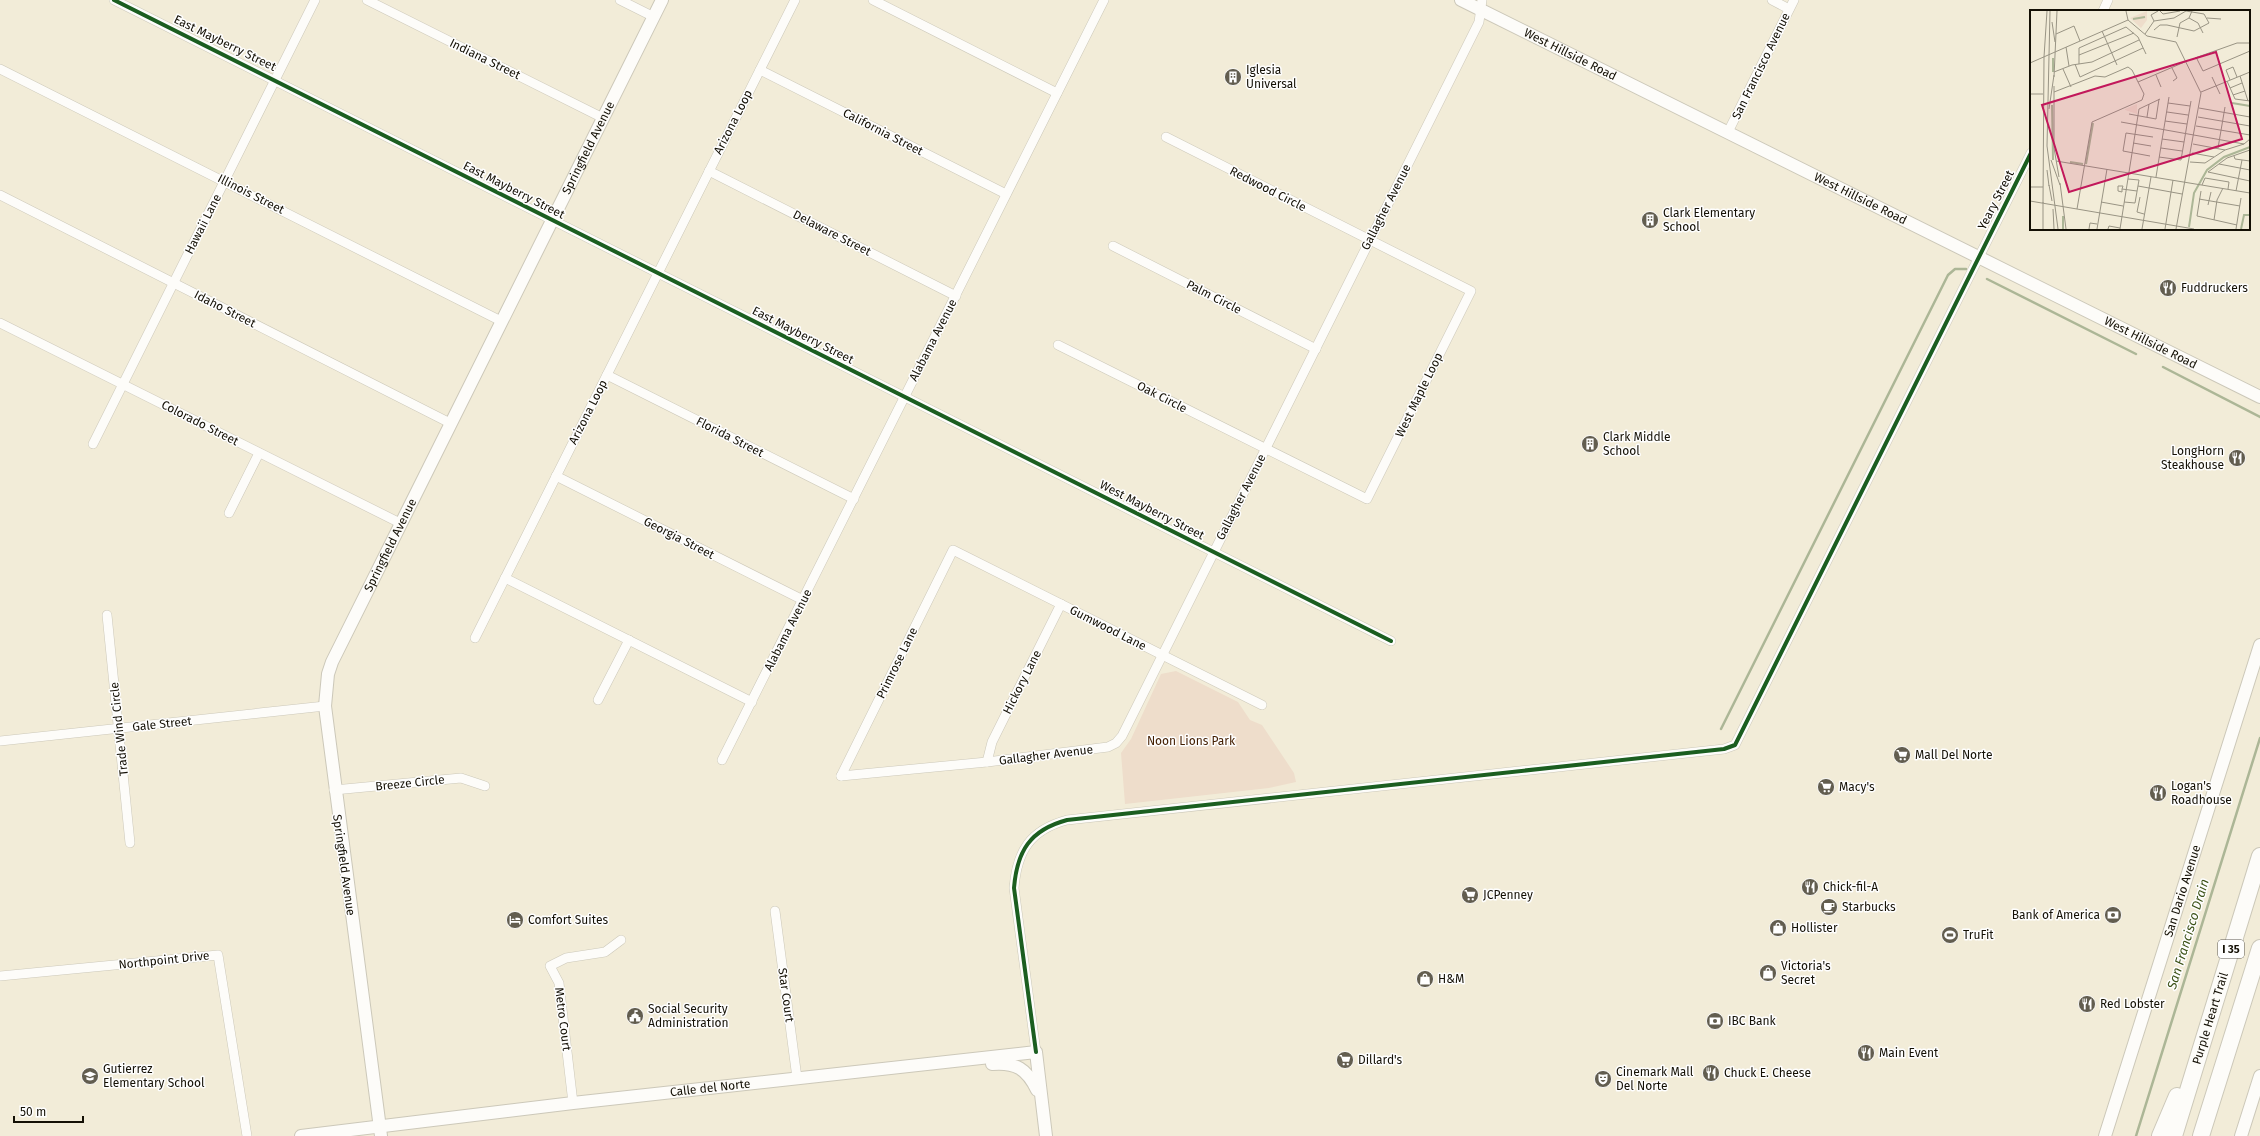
<svg xmlns="http://www.w3.org/2000/svg" width="2260" height="1136" font-family="'Fira Sans',sans-serif">
<style>
.green{fill:#eeddcb}
.lines{fill:none;stroke-linecap:round;stroke-linejoin:round}
.stream{stroke:#acb696;stroke-width:2.5}
.street-casing{stroke:#ccc8b9;stroke-width:10}
.secondary-casing{stroke:#ccc8b9;stroke-width:14}
.highway-casing{stroke:#ccc8b9;stroke-width:18}
.street{stroke:#fdfcf9;stroke-width:9}
.secondary{stroke:#fdfcf9;stroke-width:12}
.highway{stroke:#fdfcf9;stroke-width:16}
.cycleway-casing{stroke:#fefefe;stroke-width:6}
.cycleway{stroke:#1b5e20;stroke-width:4}
.labels{text-anchor:middle;dominant-baseline:central;stroke-width:3;stroke-linejoin:round;paint-order:stroke}
.shield{fill:#fefefe;stroke:#5a5750;stroke-width:1}
.shield-label{font-size:11px;font-weight:bold;fill:#141005}
.street-label{font-size:12px;fill:#141005;stroke:#fefefe}
.poi-label{font-size:12px;fill:#141005;stroke:#fefefe;text-anchor:start}
.park-label{font-size:12px;fill:#431e00;stroke:#fefefe}
.water-label{font-size:13px;font-style:italic;fill:#3b5116;stroke:#fefefe}
.inset-river{fill:none;stroke:#acb696;stroke-width:2}
.inset-road{fill:none;stroke:#999484;stroke-width:1}
.view{fill:#c2185b;fill-opacity:0.15;stroke:#c2185b;stroke-width:2}
.inset-edge{fill:none;stroke:#141005;stroke-width:2}
</style>
<rect width="100%" height="100%" fill="#f2ecd8"/>
<path class="green" d="M 1176,671 L 1238,702 L 1250,720 L 1262,725 L 1294,773 L 1296,782 L 1269,788 L 1125,804 L 1121,753 L 1131,739 L 1161,674 Z"/>
<g class="lines">
<g class="stream">
<path d="M 1987,279 L 2136,354"/>
<path d="M 2163,367 L 2260,417"/>
<path d="M 1721,729 L 1948,275 L 1955,269 L 1966,269"/>
<path d="M 2136,1136 L 2260,738"/>
</g>
<g class="street-casing">
<g id="street">
<path d="M 114,0 L 1391,641"/>
<path d="M 367,0 L 603,118"/>
<path d="M 620,0 L 654,17"/>
<path d="M 873,0 L 1057,93"/>
<path d="M 1772,0 L 1789,9"/>
<path d="M 2103,11 L 2108,0"/>
<path d="M 0,69 L 501,321"/>
<path d="M 760,70 L 1006,194"/>
<path d="M 1728,132 L 1794,0"/>
<path d="M 709,171 L 956,296"/>
<path d="M 0,195 L 450,423"/>
<path d="M 1113,246 L 1316,349"/>
<path d="M 0,323 L 400,523"/>
<path d="M 1058,345 L 1367,499 L 1471,291 L 1166,137"/>
<path d="M 607,375 L 854,499"/>
<path d="M 93,444 L 315,0"/>
<path d="M 556,476 L 803,600"/>
<path d="M 229,513 L 259,453"/>
<path d="M 505,578 L 752,702"/>
<path d="M 107,615 L 130,843"/>
<path d="M 475,638 L 795,0"/>
<path d="M 598,700 L 629,640"/>
<path d="M 0,741 L 325,706"/>
<path d="M 722,760 L 1104,0"/>
<path d="M 987,762 L 992,742 L 1061,604"/>
<path d="M 841,776 L 987,762 L 1108,747 L 1116,743 L 1122,736 L 1479,22 L 1482,0"/>
<path d="M 841,776 L 953,550 L 1262,705"/>
<path d="M 334,790 L 461,778 L 485,786"/>
<path d="M 775,911 L 797,1078"/>
<path d="M 0,976 L 218,955 L 247,1136"/>
<path d="M 1036,1052 L 1014,888 C 1017,851 1030,830 1067,820 L 1724,749 L 1735,745 L 2031,153"/>
<path d="M 573,1103 L 559,983 L 550,966 L 566,958 L 605,952 L 621,940"/>
</g>
</g>
<g class="secondary-casing">
<g id="secondary">
<path id="s1" d="M 1461,0 L 2260,397"/>
<path d="M 992,1064 C 1016,1062 1027,1069 1037,1090"/>
<path id="s2" d="M 301,1136 L 573,1103 L 1036,1052 L 1046,1136"/>
<path id="s3" d="M 381,1136 L 325,706 L 328,674 L 332,662 L 662,0"/>
<path id="s4" d="M 2105,1136 L 2260,645"/>
<path d="M 2241,1136 L 2260,1076"/>
</g>
</g>
<g class="highway-casing">
<g id="highway">
<path d="M 2160,1136 L 2177,1096"/>
<path id="s5" d="M 2174,1136 L 2260,856"/>
<path d="M 2201,1136 L 2260,948"/>
</g>
</g>
<use href="#street" class="street"/>
<use href="#secondary" class="secondary"/>
<use href="#highway" class="highway"/>
<g class="cycleway-casing">
<g id="cycleway">
<path d="M 114,0 L 1391,641"/>
<path d="M 1036,1052 L 1014,888 C 1017,851 1030,830 1067,820 L 1724,749 L 1735,745 L 2031,153"/>
</g>
</g>
<use href="#cycleway" class="cycleway"/>
</g>
<defs>
<g id="building-disc" transform="scale(0.9)"><circle r="9.5" fill="#625d4f" stroke="#fefefe"/><path d="M-4-6H4V6H1V3H-1V6H-4ZM-2.5-4.3h1.7v1.8h-1.7ZM.8-4.3h1.7v1.8H.8ZM-2.5-1h1.7V.8h-1.7ZM.8-1h1.7V.8H.8Z" fill="#fff"/></g>
<g id="restaurant-disc" transform="scale(0.9)"><circle r="9.5" fill="#625d4f" stroke="#fefefe"/><path d="M-5-6h1v4h1v-4h1v4h1v-4h1v5L-1.5 .5V6h-2V.5L-5-1ZM5-6V6H3V1.5H1.5Q1.5-4 5-6Z" fill="#fff"/></g>
<g id="supermarket-disc" transform="scale(0.9)"><circle r="9.5" fill="#625d4f" stroke="#fefefe"/><path d="M-6-5.5h2.5l.6 2H6L4.5 2H-2.5L-4.4-4H-6ZM-1.5 3.2a1.3 1.3 0 1 0 .1 0ZM3 3.2a1.3 1.3 0 1 0 .1 0Z" fill="#fff"/></g>
<g id="cafe-disc" transform="scale(0.9)"><circle r="9.5" fill="#625d4f" stroke="#fefefe"/><path d="M-5.5-4.5H6V0H3Q3 3.5 0 3.5H-2.5Q-5.5 3.5-5.5 0ZM3-3.2v2h1.7v-2ZM-6 4.5H4V6H-6Z" fill="#fff"/></g>
<g id="bank-disc" transform="scale(0.9)"><circle r="9.5" fill="#625d4f" stroke="#fefefe"/><path d="M-6-4H6V4H-6ZM0-2.3a2.3 2.3 0 1 0 0 4.6a2.3 2.3 0 1 0 0-4.6Z" fill="#fff"/></g>
<g id="hotel-disc" transform="scale(0.9)"><circle r="9.5" fill="#625d4f" stroke="#fefefe"/><path d="M-6-4.5h1.5V1H6V5H4.5V3h-9V5H-6ZM-4 0a1.8 1.8 0 1 1 3.6 0ZM.5 0V-2.5h3Q6-2.5 6 0Z" fill="#fff"/></g>
<g id="shop-disc" transform="scale(0.9)"><circle r="9.5" fill="#625d4f" stroke="#fefefe"/><path d="M-5-2.5h2.3a2.7 3.5 0 0 1 5.4 0H5L5.5 6h-11ZM-1.5-2.5h3a1.5 2.3 0 0 0-3 0Z" fill="#fff"/></g>
<g id="stadium-disc" transform="scale(0.9)"><circle r="9.5" fill="#625d4f" stroke="#fefefe"/><path d="M0-5a6.5 5 0 1 0 0 10a6.5 5 0 1 0 0-10ZM-3.5-1.8h7v3.6h-7Z" fill="#fff"/></g>
<g id="civic-disc" transform="scale(0.9)"><circle r="9.5" fill="#625d4f" stroke="#fefefe"/><path d="M-.6-6.5H3V-4.5H.6V-3L4-1V1h2V6H-6V1h2V-1L-.6-3ZM-1.2 2.5V6h2.4V2.5Z" fill="#fff"/></g>
<g id="school-disc" transform="scale(0.9)"><circle r="9.5" fill="#625d4f" stroke="#fefefe"/><path d="M0-5L7-2L0 1L-7-2ZM-4 1L0 2.5L4 1V4Q0 6-4 4Z" fill="#fff"/></g>
<g id="theatre-disc" transform="scale(0.9)"><circle r="9.5" fill="#625d4f" stroke="#fefefe"/><path d="M-5-5.5Q0-4 5-5.5V0Q5 5 0 6Q-5 5-5 0ZM-3.3-2.5H-1v1.5H-3.3ZM1-2.5H3.3v1.5H1ZM-2.8 1Q0 5.5 2.8 1Z" fill="#fff"/></g>
</defs>
<g fill-rule="evenodd">
<use href="#building-disc" x="1233" y="77"/>
<use href="#building-disc" x="1650" y="220"/>
<use href="#restaurant-disc" x="2168" y="288"/>
<use href="#building-disc" x="1590" y="444"/>
<use href="#restaurant-disc" x="2237" y="458"/>
<use href="#supermarket-disc" x="1902" y="755"/>
<use href="#supermarket-disc" x="1826" y="787"/>
<use href="#restaurant-disc" x="2158" y="793"/>
<use href="#restaurant-disc" x="1810" y="887"/>
<use href="#supermarket-disc" x="1470" y="895"/>
<use href="#cafe-disc" x="1829" y="907"/>
<use href="#bank-disc" x="2113" y="915"/>
<use href="#hotel-disc" x="515" y="920"/>
<use href="#shop-disc" x="1778" y="928"/>
<use href="#stadium-disc" x="1950" y="935"/>
<use href="#shop-disc" x="1768" y="973"/>
<use href="#shop-disc" x="1425" y="979"/>
<use href="#restaurant-disc" x="2087" y="1004"/>
<use href="#civic-disc" x="635" y="1016"/>
<use href="#bank-disc" x="1715" y="1021"/>
<use href="#restaurant-disc" x="1866" y="1053"/>
<use href="#supermarket-disc" x="1345" y="1060"/>
<use href="#restaurant-disc" x="1711" y="1073"/>
<use href="#school-disc" x="90" y="1076"/>
<use href="#theatre-disc" x="1603" y="1079"/>
</g>
<g class="labels">
<rect class="shield" x="2218" y="940" width="26" height="18" rx="3"/>
<g class="shield-label">
<text x="2231" y="949">I 35</text>
</g>
<g class="street-label">
<text transform="translate(225 43) rotate(26)">East Mayberry Street</text>
<text stroke="none"><textPath href="#s1" startOffset="122">West Hillside Road</textPath></text>
<text transform="translate(485 59) rotate(26)">Indiana Street</text>
<text transform="translate(1761 66) rotate(-64)">San Francisco Avenue</text>
<text transform="translate(733 122) rotate(-63)">Arizona Loop</text>
<text transform="translate(883 132) rotate(27)">California Street</text>
<text stroke="none"><textPath href="#s3" startOffset="1053">Springfield Avenue</textPath></text>
<text transform="translate(1268 189) rotate(27)">Redwood Circle</text>
<text transform="translate(514 190) rotate(27)">East Mayberry Street</text>
<text transform="translate(251 194) rotate(27)">Illinois Street</text>
<text stroke="none"><textPath href="#s1" startOffset="446">West Hillside Road</textPath></text>
<text transform="translate(1996 200) rotate(-63)">Yeary Street</text>
<text transform="translate(1386 207) rotate(-63)">Gallagher Avenue</text>
<text transform="translate(203 224) rotate(-63)">Hawaii Lane</text>
<text transform="translate(832 233) rotate(27)">Delaware Street</text>
<text transform="translate(1214 297) rotate(27)">Palm Circle</text>
<text transform="translate(225 309) rotate(27)">Idaho Street</text>
<text transform="translate(803 335) rotate(27)">East Mayberry Street</text>
<text transform="translate(933 340) rotate(-63)">Alabama Avenue</text>
<text stroke="none"><textPath href="#s1" startOffset="770">West Hillside Road</textPath></text>
<text transform="translate(1419 395) rotate(-64)">West Maple Loop</text>
<text transform="translate(1162 397) rotate(27)">Oak Circle</text>
<text transform="translate(588 412) rotate(-63)">Arizona Loop</text>
<text transform="translate(200 423) rotate(27)">Colorado Street</text>
<text transform="translate(730 437) rotate(27)">Florida Street</text>
<text transform="translate(1241 497) rotate(-63)">Gallagher Avenue</text>
<text transform="translate(1152 510) rotate(27)">West Mayberry Street</text>
<text transform="translate(679 538) rotate(27)">Georgia Street</text>
<text stroke="none"><textPath href="#s3" startOffset="609">Springfield Avenue</textPath></text>
<text transform="translate(1108 628) rotate(27)">Gumwood Lane</text>
<text transform="translate(788 630) rotate(-63)">Alabama Avenue</text>
<text transform="translate(897 663) rotate(-64)">Primrose Lane</text>
<text transform="translate(1022 682) rotate(-63)">Hickory Lane</text>
<text transform="translate(162 724) rotate(-6)">Gale Street</text>
<text transform="translate(119 729) rotate(-96)">Trade Wind Circle</text>
<text transform="translate(1046 755) rotate(-7)">Gallagher Avenue</text>
<text transform="translate(410 783) rotate(-6)">Breeze Circle</text>
<text transform="translate(344 865) rotate(82)">Springfield Avenue</text>
<text stroke="none"><textPath href="#s4" startOffset="257">San Dario Avenue</textPath></text>
<text transform="translate(164 960) rotate(-6)">Northpoint Drive</text>
<text transform="translate(786 995) rotate(82)">Star Court</text>
<text transform="translate(563 1019) rotate(83)">Metro Court</text>
<text stroke="none"><textPath href="#s5" startOffset="123">Purple Heart Trail</textPath></text>
<text stroke="none"><textPath href="#s2" startOffset="412">Calle del Norte</textPath></text>
</g>
<g class="poi-label">
<text x="1246" y="70">Iglesia<tspan x="1246" dy="14">Universal</tspan></text>
<text x="1663" y="213">Clark Elementary<tspan x="1663" dy="14">School</tspan></text>
<text x="2181" y="288">Fuddruckers</text>
<text x="1603" y="437">Clark Middle<tspan x="1603" dy="14">School</tspan></text>
<text x="2224" y="451" text-anchor="end">LongHorn<tspan x="2224" dy="14">Steakhouse</tspan></text>
<text x="1915" y="755">Mall Del Norte</text>
<text x="2171" y="786">Logan's<tspan x="2171" dy="14">Roadhouse</tspan></text>
<text x="1839" y="787">Macy's</text>
<text x="1823" y="887">Chick-fil-A</text>
<text x="1483" y="895">JCPenney</text>
<text x="1842" y="907">Starbucks</text>
<text x="2100" y="915" text-anchor="end">Bank of America</text>
<text x="528" y="920">Comfort Suites</text>
<text x="1791" y="928">Hollister</text>
<text x="1963" y="935">TruFit</text>
<text x="1781" y="966">Victoria's<tspan x="1781" dy="14">Secret</tspan></text>
<text x="1438" y="979">H&amp;M</text>
<text x="2100" y="1004">Red Lobster</text>
<text x="648" y="1009">Social Security<tspan x="648" dy="14">Administration</tspan></text>
<text x="1728" y="1021">IBC Bank</text>
<text x="1879" y="1053">Main Event</text>
<text x="1358" y="1060">Dillard's</text>
<text x="103" y="1069">Gutierrez<tspan x="103" dy="14">Elementary School</tspan></text>
<text x="1616" y="1072">Cinemark Mall<tspan x="1616" dy="14">Del Norte</tspan></text>
<text x="1724" y="1073">Chuck E. Cheese</text>
</g>
<g class="park-label">
<text x="1191" y="741">Noon Lions Park</text>
</g>
<g class="water-label">
<text transform="translate(2188 934) rotate(-73)">San Francisco Drain</text>
</g>
</g>
<g transform="translate(2030 10)">
<rect width="220" height="220" fill="#f2ecd8"/>
<path d="M 117,1 L 117,10 L 111,18 L 100,8 ZM 107,94 L 107,104 L 95,100 L 95,99 Z" fill="#eeddcb"/>
<path class="inset-river" d="M 103,9 L 115,7M 23,62 L 23,48M 202,93 L 220,96M 22,95 L 23,150M 40,152 L 53,154M 56,154 L 63,113M 33,206 L 33,219M 159,217 L 164,183 L 177,160 L 194,147 L 220,137M 211,219 L 214,205 L 220,205"/>
<path class="inset-road" d="M 20,1 L 17,136 L 28,219M 96,1 L 98,10 L 117,26 L 146,32 L 171,83 L 146,219M 130,1 L 133,4 L 150,1M 159,8 L 168,13 L 173,23M 177,8 L 191,9M 124,11 L 121,5 L 128,1M 22,12 L 25,32M 124,20 L 130,15 L 137,15 L 164,21 L 179,13 L 174,4 L 156,1M 72,21 L 87,55M 26,24 L 44,16 L 50,31M 115,24 L 124,11 L 144,8 L 156,1M 147,27 L 150,13 L 159,8 L 162,1M 36,37 L 39,56M 49,45 L 104,23M 166,47 L 173,61 L 220,41M 165,48 L 207,33 L 220,33M 0,53 L 98,10M 45,54 L 50,67 L 113,38M 49,54 L 49,38 L 96,17 L 108,27 L 116,44M 142,58 L 147,68 L 143,71M 33,59 L 41,77M 24,62 L 42,55 L 62,52 L 109,30M 126,65 L 131,77M 210,66 L 218,91M 24,67 L 27,1M 182,67 L 190,84M 200,70 L 196,60 L 203,57 L 207,67M 197,71 L 205,89 L 220,91M 24,76 L 24,138 L 29,167M 200,78 L 212,73M 24,82 L 65,66 L 75,67 L 98,57 L 102,60 L 108,72 L 157,51M 171,82 L 220,62M 0,84 L 13,84M 203,85 L 215,81M 138,93 L 160,96M 169,98 L 220,107M 19,99 L 24,65M 137,102 L 158,105M 99,104 L 126,109 L 129,89M 117,107 L 119,94M 168,107 L 220,116M 135,111 L 157,114M 91,112 L 214,134M 166,116 L 220,125M 132,129 L 154,132M 103,133 L 121,136M 163,134 L 195,140M 131,138 L 152,141M 188,138 L 195,97M 220,140 L 197,148 L 178,162 L 220,171M 162,143 L 184,147M 120,146 L 93,141 L 96,123 L 123,127M 204,146 L 205,149 L 220,151M 129,147 L 151,150 L 161,91M 21,150 L 30,175M 26,151 L 220,183M 160,152 L 175,153 L 195,140 L 214,134 L 220,129M 189,154 L 220,160M 17,160 L 19,176M 126,167 L 139,87M 30,173 L 36,219M 19,175 L 22,191M 172,175 L 175,168 L 199,172 L 198,179M 108,176 L 152,184M 0,177 L 13,177M 92,179 L 93,176 L 88,176 L 88,181 L 92,182 L 92,179 L 107,181M 171,181 L 167,206 L 207,215M 206,181 L 212,150M 110,187 L 107,202 L 114,204M 169,189 L 210,196M 0,191 L 164,219M 13,192 L 13,219M 71,192 L 93,196M 94,192 L 105,193 L 109,170 L 98,169M 13,193 L 14,47 L 17,1M 178,195 L 181,182M 23,199 L 24,219M 47,199 L 62,112 L 112,90 L 114,84 L 108,72M 184,210 L 187,190 L 193,178M 59,219 L 60,213 L 67,214M 67,219 L 77,159M 78,219 L 79,216 L 90,218M 90,219 L 109,99 L 130,89M 112,219 L 121,167M 135,219 L 143,170M 206,219 L 211,188"/>
<path class="view" d="M 186,42 L 212,129 L 39,182 L 12,95 Z"/>
<rect width="220" height="220" class="inset-edge"/>
</g>
<path d="M14 1116v6h69v-6" fill="none" stroke="#141005" stroke-width="2"/>
<text x="20" y="1116" font-size="12" fill="#141005" stroke="#fefefe" stroke-width="3" paint-order="stroke">50 m</text>
</svg>
